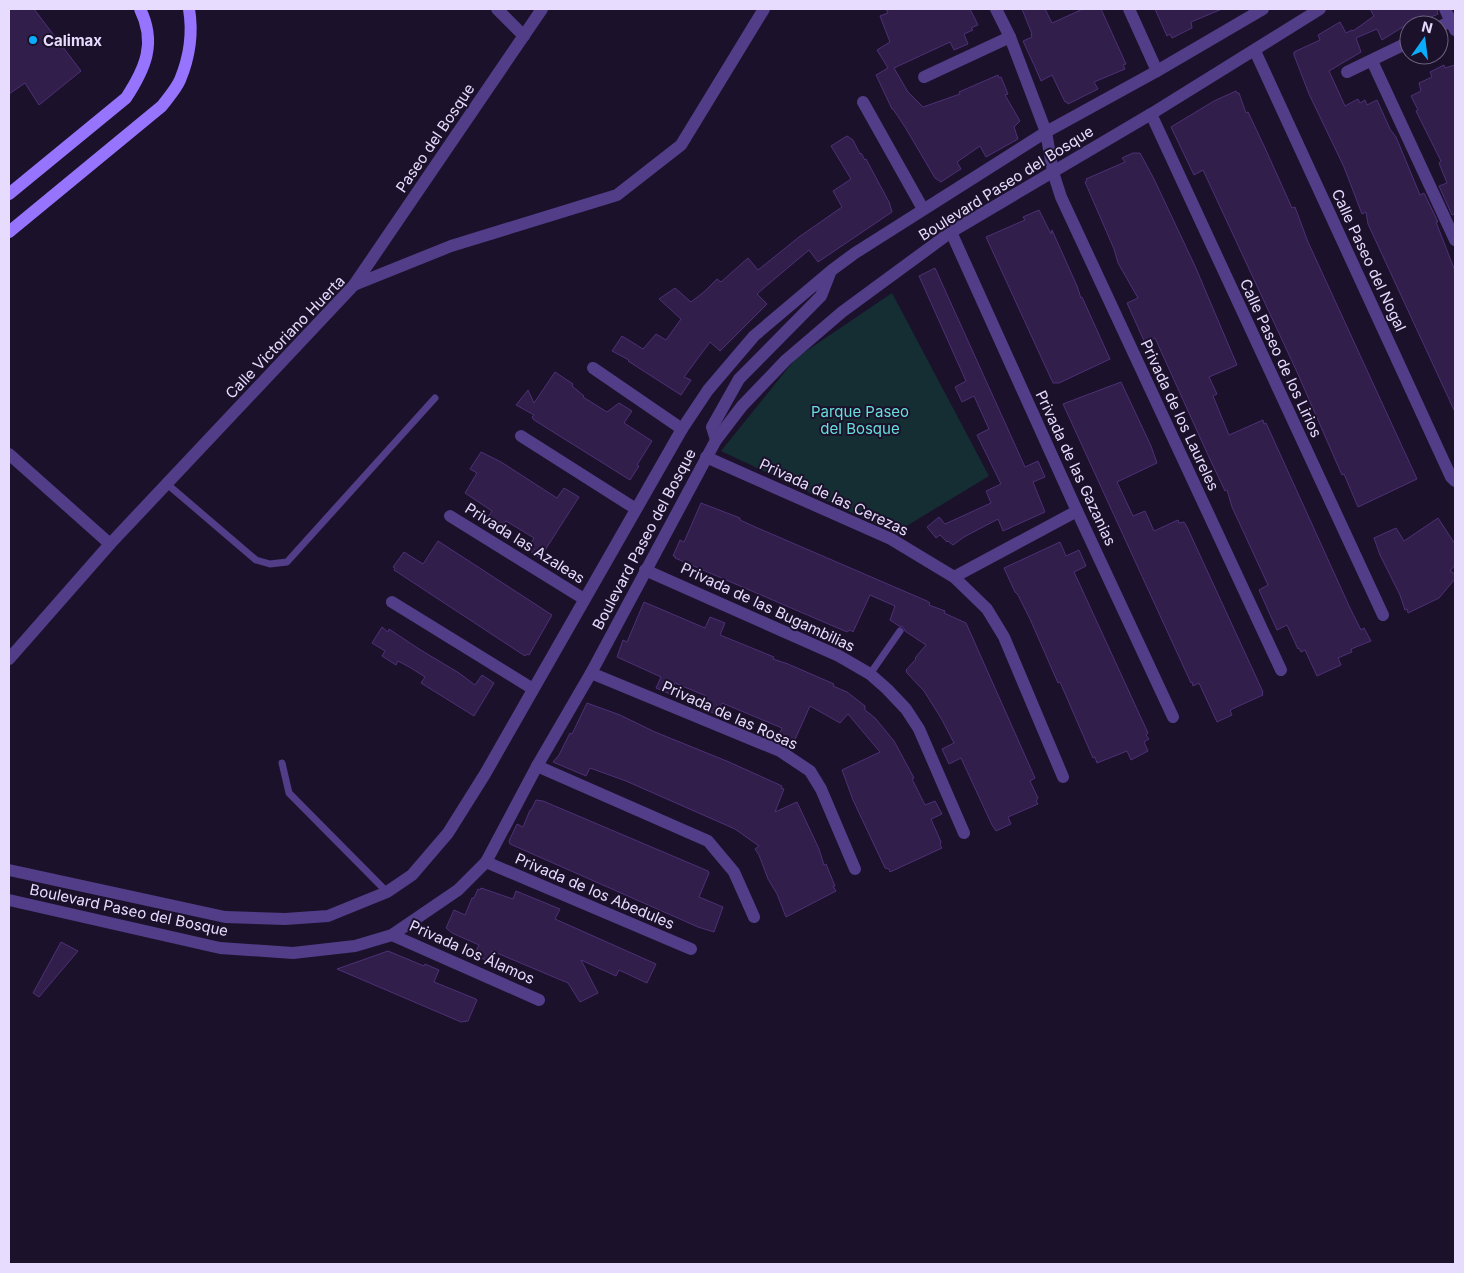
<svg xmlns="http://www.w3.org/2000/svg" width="1464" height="1273" font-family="Inter,sans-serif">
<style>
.green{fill:#142e34}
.building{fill:#311e4b;stroke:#4e3077}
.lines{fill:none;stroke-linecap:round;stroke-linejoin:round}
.service{stroke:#513d88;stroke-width:7}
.minor{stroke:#513d88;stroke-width:12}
.tertiary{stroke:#513d88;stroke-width:12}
.secondary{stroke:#9774fd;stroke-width:12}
.poi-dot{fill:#0bacfb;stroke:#1b112a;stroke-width:2}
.labels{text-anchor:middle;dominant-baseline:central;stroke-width:4;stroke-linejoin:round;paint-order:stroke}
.poi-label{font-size:15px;font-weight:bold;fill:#e7dbfe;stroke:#1b112a;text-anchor:start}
.street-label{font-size:15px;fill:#e7dbfe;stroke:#1b112a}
.park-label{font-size:15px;fill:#67dfdd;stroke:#1b112a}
</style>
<rect width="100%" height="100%" fill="#1b112a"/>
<path class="green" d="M 892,293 L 989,476 L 895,533 L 721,451 L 796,358 Z"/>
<g class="building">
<path d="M 9,9 L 34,9 L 81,71 L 39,105 L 25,83 L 9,94 Z"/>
<path d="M 886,9 L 970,9 L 978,25 L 971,28 L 973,30 L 964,34 L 968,44 L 954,50 L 950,42 L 894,68 L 908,92 L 923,107 L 960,94 L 959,92 L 998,75 L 999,78 L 1001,77 L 1008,94 L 1005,95 L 1020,121 L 1014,127 L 1018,139 L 986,157 L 980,146 L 957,162 L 961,169 L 956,172 L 941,182 L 935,178 L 905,127 L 893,109 L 892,109 L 876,75 L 888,68 L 877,50 L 890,42 L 880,16 L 888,13 Z"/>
<path d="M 1022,9 L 1045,9 L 1052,23 L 1083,9 L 1101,9 L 1126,64 L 1123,65 L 1125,69 L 1094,82 L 1098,89 L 1068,104 L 1067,102 L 1065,102 L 1052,75 L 1041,81 L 1035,67 L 1023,41 L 1032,37 L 1031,34 L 1032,34 Z"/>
<path d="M 1155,9 L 1222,9 L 1191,22 L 1192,28 L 1172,38 L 1170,34 L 1167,36 Z"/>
<path d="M 1370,9 L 1437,9 L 1438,14 L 1413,25 L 1409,25 L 1407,28 L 1406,25 L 1382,40 L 1377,29 L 1356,38 L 1361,52 L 1329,71 L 1345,106 L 1358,99 L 1360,103 L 1365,100 L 1367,105 L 1377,100 L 1390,129 L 1396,137 L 1420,195 L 1424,193 L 1438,222 L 1436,222 L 1455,271 L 1455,412 L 1368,224 L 1366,212 L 1362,214 L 1344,167 L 1309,94 L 1294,55 L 1294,52 L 1320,40 L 1318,35 L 1340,22 L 1346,33 L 1352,30 L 1353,31 L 1374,16 Z"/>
<path d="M 1444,65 L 1445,68 L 1455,65 L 1455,214 L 1452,215 L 1439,186 L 1447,183 L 1439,163 L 1441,161 L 1416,111 L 1418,110 L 1411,96 L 1421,91 L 1419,83 L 1432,77 L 1430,72 Z"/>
<path d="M 1236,91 L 1237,93 L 1239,93 L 1246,113 L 1248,112 L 1265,148 L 1292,208 L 1295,207 L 1308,242 L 1417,479 L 1358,507 L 1344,474 L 1342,475 L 1297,372 L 1203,170 L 1194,175 L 1171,127 L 1214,101 Z"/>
<path d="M 847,136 L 853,140 L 860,154 L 861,153 L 865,160 L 866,159 L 889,202 L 892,212 L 818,262 L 809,250 L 765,287 L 757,294 L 767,304 L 720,351 L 710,342 L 684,377 L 691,380 L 681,395 L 628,361 L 629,360 L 612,351 L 622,336 L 643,349 L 656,334 L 666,340 L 681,319 L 659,299 L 675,288 L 691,302 L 705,291 L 717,279 L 721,282 L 748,258 L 758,270 L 799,237 L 842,207 L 833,191 L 851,179 L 831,146 Z"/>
<path d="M 1133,153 L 1140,153 L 1154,179 L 1195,266 L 1237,365 L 1209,377 L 1217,394 L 1213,396 L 1229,435 L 1263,420 L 1264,424 L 1266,423 L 1350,608 L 1361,630 L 1364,628 L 1371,641 L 1351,649 L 1352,652 L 1338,658 L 1341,665 L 1317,676 L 1305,650 L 1301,652 L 1299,648 L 1298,649 L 1287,625 L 1277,630 L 1259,590 L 1268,585 L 1232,507 L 1227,490 L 1225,491 L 1208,455 L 1155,338 L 1145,343 L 1127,303 L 1138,298 L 1118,263 L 1114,249 L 1085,182 L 1087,181 L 1086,179 L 1125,162 L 1122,158 Z"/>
<path d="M 1039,210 L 1051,234 L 1052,230 L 1077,286 L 1081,298 L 1082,297 L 1110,359 L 1059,383 L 1053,383 L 986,237 L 1025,220 L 1023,217 Z"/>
<path d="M 935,268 L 1025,467 L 1038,461 L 1045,477 L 1033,482 L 1045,512 L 1003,531 L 998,519 L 964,537 L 953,545 L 948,541 L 947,542 L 940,535 L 936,538 L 927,527 L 939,517 L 945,524 L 991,503 L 986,491 L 1001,484 L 977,435 L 989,429 L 974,396 L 962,402 L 955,387 L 966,381 L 919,276 Z"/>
<path d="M 555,372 L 573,384 L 572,386 L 584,396 L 583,397 L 607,412 L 619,403 L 632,411 L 624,423 L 652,441 L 637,465 L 639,466 L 630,480 L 534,420 L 532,417 L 534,415 L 516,405 L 528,390 L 534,403 Z"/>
<path d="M 1121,382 L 1151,446 L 1157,463 L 1117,482 L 1133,516 L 1145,511 L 1154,531 L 1178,520 L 1179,523 L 1184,522 L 1187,527 L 1263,692 L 1262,692 L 1263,695 L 1230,710 L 1232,715 L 1217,722 L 1199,683 L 1193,686 L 1192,682 L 1191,683 L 1063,404 Z"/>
<path d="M 481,452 L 501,462 L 557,498 L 564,488 L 579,497 L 540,558 L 527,549 L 534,538 L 506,521 L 499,531 L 485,522 L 492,511 L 465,493 L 477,473 L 470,469 Z"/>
<path d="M 701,503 L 740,518 L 740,520 L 753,526 L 927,601 L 930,603 L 929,605 L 945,611 L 944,613 L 966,623 L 1035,778 L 1030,781 L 1038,798 L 1036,801 L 1038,804 L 1008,817 L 1011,824 L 996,831 L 992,825 L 961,758 L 949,764 L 942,749 L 954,743 L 941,718 L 924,691 L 907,673 L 906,670 L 916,659 L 915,658 L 926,645 L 905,631 L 903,627 L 899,626 L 890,620 L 895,606 L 870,595 L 853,632 L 850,630 L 847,632 L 675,558 L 675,556 L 673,556 L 680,540 L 684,542 Z"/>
<path d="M 1438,518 L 1455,544 L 1455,565 L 1450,571 L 1455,574 L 1455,579 L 1439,598 L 1408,613 L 1407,609 L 1405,610 L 1400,595 L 1380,555 L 1374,538 L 1396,528 L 1404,541 Z"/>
<path d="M 438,541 L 552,615 L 529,655 L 527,654 L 525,656 L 394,570 L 395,568 L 393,567 L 404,552 L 423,564 Z"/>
<path d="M 1060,542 L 1066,556 L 1079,550 L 1086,566 L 1074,572 L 1148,733 L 1146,735 L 1149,739 L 1144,742 L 1148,751 L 1131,760 L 1127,751 L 1097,763 L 1095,757 L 1093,758 L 1060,682 L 1058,683 L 1030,619 L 1018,595 L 1015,592 L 1004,568 Z"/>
<path d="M 644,602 L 705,628 L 710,617 L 725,623 L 720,635 L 774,657 L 773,659 L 788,664 L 834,684 L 833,686 L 847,692 L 865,706 L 865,710 L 875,718 L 894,741 L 914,778 L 912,779 L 925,805 L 935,801 L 942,814 L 931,819 L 941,842 L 940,845 L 942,848 L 890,872 L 889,869 L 885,868 L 853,800 L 842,770 L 880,752 L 848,714 L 840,723 L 810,706 L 792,746 L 777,740 L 782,728 L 722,703 L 716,714 L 701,708 L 706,696 L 675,683 L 670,694 L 656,688 L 661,677 L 617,657 L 623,640 L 627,642 Z"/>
<path d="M 382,627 L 388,632 L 389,629 L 419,649 L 459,673 L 475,685 L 482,675 L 494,683 L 474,716 L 421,683 L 425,677 L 411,668 L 398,661 L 396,665 L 382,656 L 385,651 L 372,643 Z"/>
<path d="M 587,703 L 620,715 L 655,732 L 729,762 L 782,786 L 781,788 L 784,789 L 775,812 L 797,802 L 819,849 L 824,865 L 826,864 L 835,886 L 833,886 L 836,891 L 786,917 L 777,894 L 768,879 L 759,855 L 755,849 L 759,846 L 735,829 L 626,781 L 590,768 L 586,776 L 553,762 L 559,755 L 570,733 L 572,734 Z"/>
<path d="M 536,800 L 543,801 L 708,871 L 709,873 L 699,897 L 723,907 L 714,932 L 698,927 L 510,844 L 509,841 L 517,824 L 523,827 L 530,810 L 531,810 Z"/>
<path d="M 481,888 L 513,899 L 516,891 L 560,909 L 555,919 L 656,964 L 647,983 L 619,970 L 616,976 L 581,960 L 598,993 L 580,1002 L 568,983 L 492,951 L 488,961 L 474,955 L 479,945 L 452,933 L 446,928 L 454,910 L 465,915 L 472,898 L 474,898 L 478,889 L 480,890 Z"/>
<path d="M 61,942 L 78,951 L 39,997 L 33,993 Z"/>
<path d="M 388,951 L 424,966 L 425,964 L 439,970 L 434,982 L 476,999 L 477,1000 L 468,1021 L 461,1022 L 337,969 Z"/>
</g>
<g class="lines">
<g class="service">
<path d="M 167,484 L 256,560 L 270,564 L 287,562 L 435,398"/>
<path d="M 870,674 L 900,631"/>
<path d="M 282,763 L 289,793 L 387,892"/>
</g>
<g class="minor">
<path d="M 497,9 L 524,36"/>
<path d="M 996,9 L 1010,37 L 1046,132 L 1053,172 L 1061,197 L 1281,670"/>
<path d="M 1129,9 L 1157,71"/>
<path d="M 1445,9 L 1455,30"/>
<path d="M 1439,27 L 1455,19"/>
<path d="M 1255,51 L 1451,477 L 1455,481"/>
<path d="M 1372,61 L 1455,240"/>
<path d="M 1347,72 L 1409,42"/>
<path d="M 924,77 L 1010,37"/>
<path d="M 863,102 L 923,209"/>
<path d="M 1151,114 L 1383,615"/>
<path d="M 951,232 L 1077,511 L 1173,717"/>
<path d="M 354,285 L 542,9"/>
<path d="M 593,368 L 682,429"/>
<path d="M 521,436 L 636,509"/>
<path d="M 9,454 L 110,544"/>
<path d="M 706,457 L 891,539 L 954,577 L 987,609 L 1004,637 L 1063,777"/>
<path d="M 450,516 L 584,599"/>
<path d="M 645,570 L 839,656 L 870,674 L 887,689 L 906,709 L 919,729 L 964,833"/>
<path d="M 954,577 L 1077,511"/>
<path d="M 392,602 L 533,689"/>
<path d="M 9,659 L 110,544 L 354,285 L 451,246 L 617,195 L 681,145 L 764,9"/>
<path d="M 591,673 L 780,751 L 810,771 L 821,789 L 855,869"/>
<path d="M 537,766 L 708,841 L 734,872 L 754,917"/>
<path d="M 486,862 L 691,949"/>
<path d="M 392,935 L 539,1000"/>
</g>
<g class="tertiary">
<path d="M 716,440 L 712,427 L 739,379 L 821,296 L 830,273"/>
<path d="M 9,870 L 225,917 L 285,919 L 328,916 L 387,892 L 412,875 L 448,833 L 485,774 L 682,429 L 708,390 L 754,336 L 832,270 L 855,253 L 1046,132 L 1157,71 L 1263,9"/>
<path d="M 9,900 L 220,948 L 293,953 L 355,946 L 392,935 L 458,890 L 486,862 L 537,766 L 591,673 L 716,440 L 742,406 L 786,360 L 842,312 L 951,232 L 1151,114 L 1320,9"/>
</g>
<g class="secondary">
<path d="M 9,194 L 126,98 C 145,69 157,43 140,9"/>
<path d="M 9,232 L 162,106 C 168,98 176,89 180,80 C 190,56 193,33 189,9"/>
</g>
</g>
<circle class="poi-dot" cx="33" cy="40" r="5"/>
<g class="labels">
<g class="poi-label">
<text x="43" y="40">Calimax</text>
</g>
<g class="street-label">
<text transform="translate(435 138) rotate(-56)">Paseo del Bosque</text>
<text transform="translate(1006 183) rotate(-32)">Boulevard Paseo del Bosque</text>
<text transform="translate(1369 260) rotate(65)">Calle Paseo del Nogal</text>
<text transform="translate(285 337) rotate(-46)">Calle Victoriano Huerta</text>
<text transform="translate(1281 358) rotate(65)">Calle Paseo de los Lirios</text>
<text transform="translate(1180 415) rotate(65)">Privada de los Laureles</text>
<text transform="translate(1076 468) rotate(65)">Privada de las Gazanias</text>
<text transform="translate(834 497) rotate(25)">Privada de las Cerezas</text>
<text transform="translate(644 539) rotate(-62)">Boulevard Paseo del Bosque</text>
<text transform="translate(525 543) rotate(32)">Privada las Azaleas</text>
<text transform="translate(768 607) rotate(25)">Privada de las Bugambilias</text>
<text transform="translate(730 715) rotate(24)">Privada de las Rosas</text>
<text transform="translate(595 891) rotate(23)">Privada de los Abedules</text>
<text transform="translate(129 910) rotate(12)">Boulevard Paseo del Bosque</text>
<text transform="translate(472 952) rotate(24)">Privada los Álamos</text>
</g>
<g class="park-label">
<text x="860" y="411">Parque Paseo<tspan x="860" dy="17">del Bosque</tspan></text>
</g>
</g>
<rect width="1464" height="1273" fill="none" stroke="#e7dbfe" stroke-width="20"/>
<g transform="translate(1424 40) rotate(14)"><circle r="24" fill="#1b112a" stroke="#6d627f"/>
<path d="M0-4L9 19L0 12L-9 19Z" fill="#0bacfb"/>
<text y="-8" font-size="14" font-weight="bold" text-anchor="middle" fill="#e7dbfe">N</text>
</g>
</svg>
